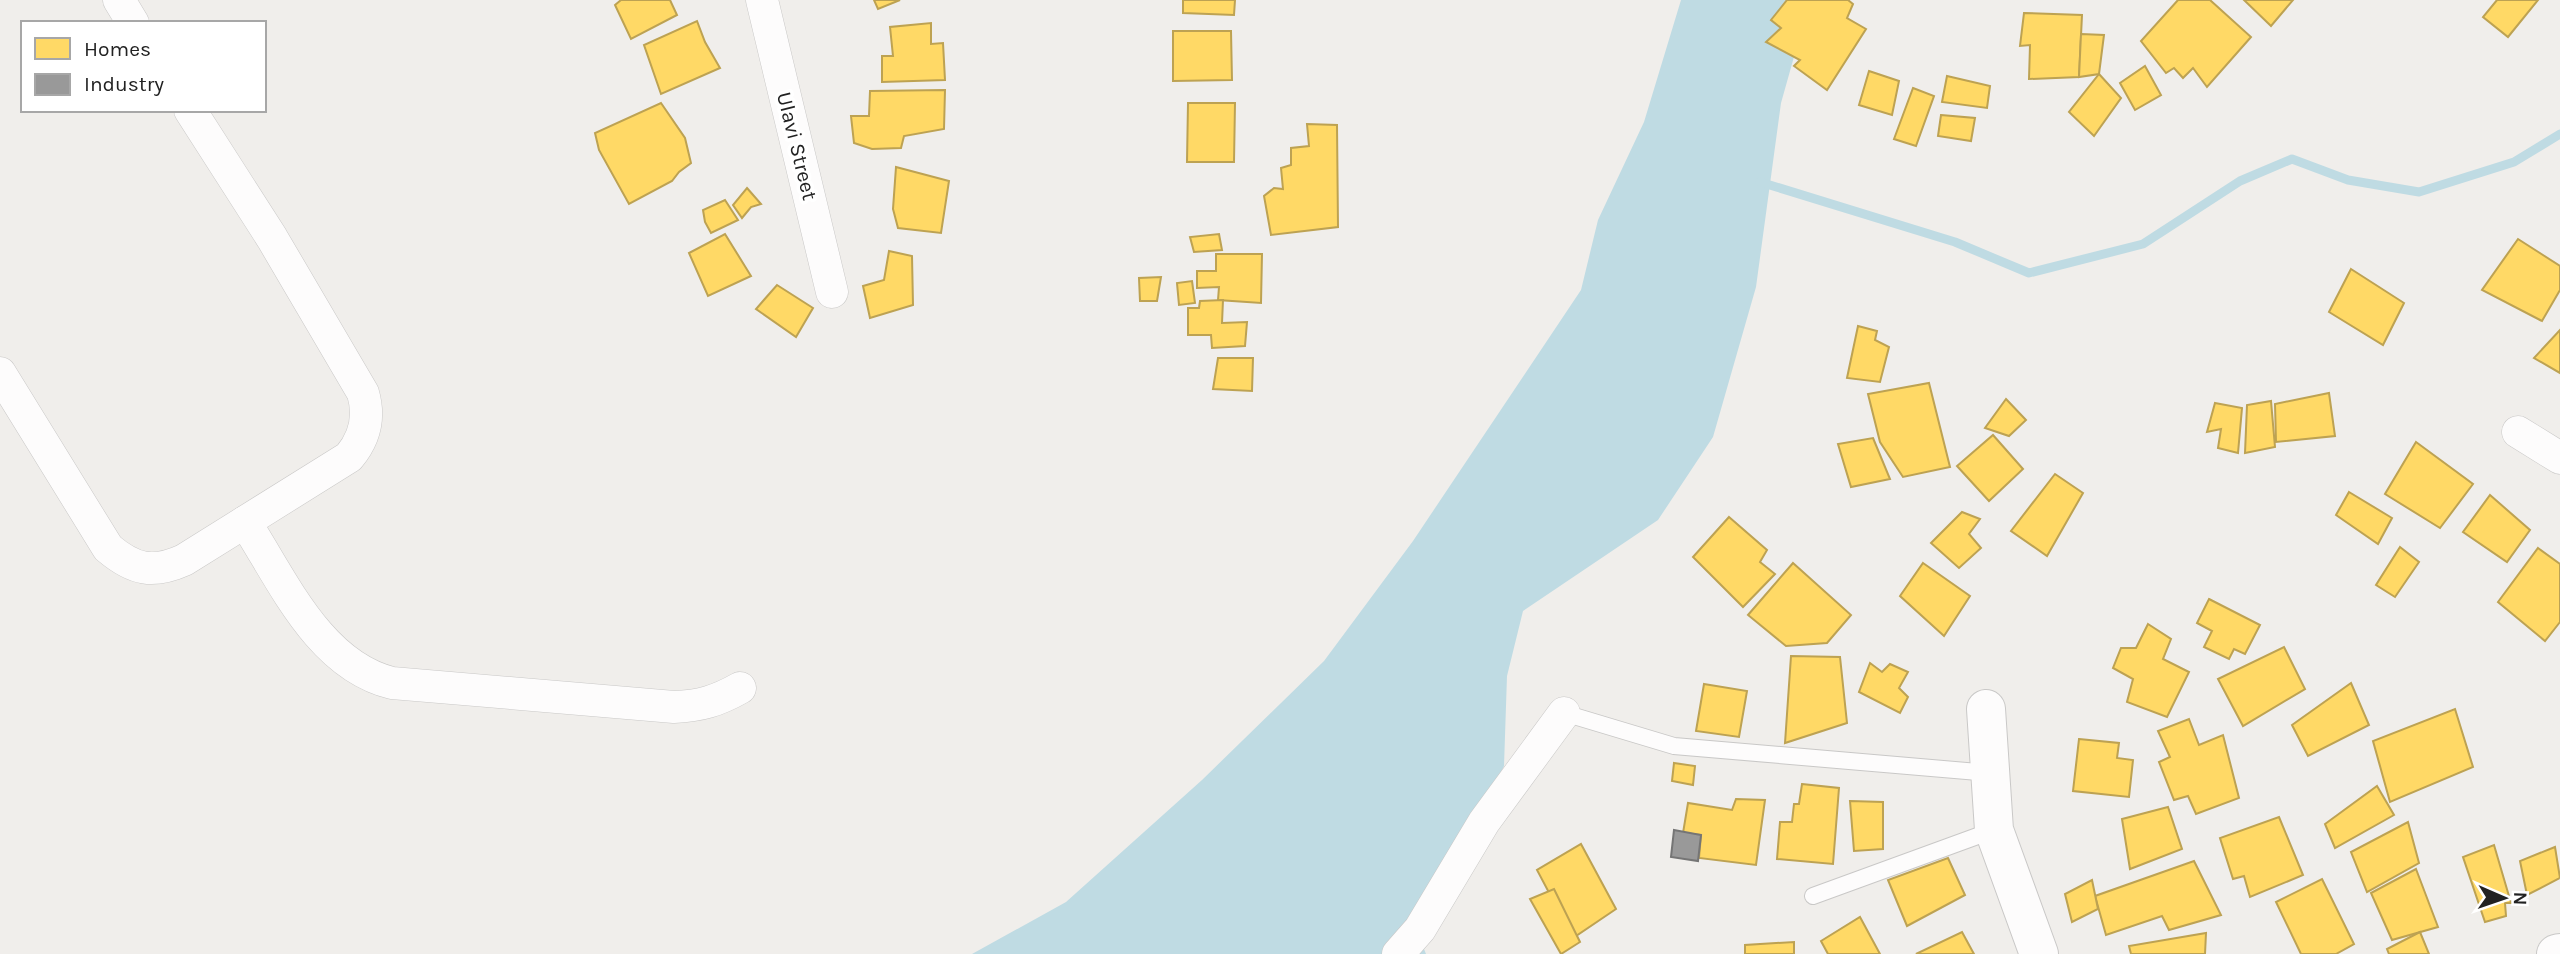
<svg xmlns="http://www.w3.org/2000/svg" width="2560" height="954" font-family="Karla,sans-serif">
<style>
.water{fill:#bfdbe3}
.homes{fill:#ffd966;stroke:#bda252;stroke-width:2}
.industry{fill:#999;stroke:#757575;stroke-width:2}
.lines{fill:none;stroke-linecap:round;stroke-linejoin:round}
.stream{stroke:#bfdbe3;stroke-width:9}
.service-casing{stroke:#c9c8c7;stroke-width:18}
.minor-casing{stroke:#c9c8c7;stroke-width:33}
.tertiary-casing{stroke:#c9c8c7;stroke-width:40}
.service{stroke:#fdfcfc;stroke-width:16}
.minor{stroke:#fdfcfc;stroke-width:32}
.tertiary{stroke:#fdfcfc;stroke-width:38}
.labels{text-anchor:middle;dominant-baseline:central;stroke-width:7;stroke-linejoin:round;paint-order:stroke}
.street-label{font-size:21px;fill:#222;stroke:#fff}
</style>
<rect width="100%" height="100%" fill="#f0eeeb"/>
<path class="water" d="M 1681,0 L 1810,0 L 1781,103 L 1756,287 L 1713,437 L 1658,520 L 1523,611 L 1507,676 L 1504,766 L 1463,850 L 1418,934 L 1426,954 L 972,954 L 1066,902 L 1202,780 L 1324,661 L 1413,541 L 1581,290 L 1598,220 L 1644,122 Z"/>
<g class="homes">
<path d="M 621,0 L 670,0 L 677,15 L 631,39 L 615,5 Z"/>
<path d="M 874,0 L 900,0 L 878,9 Z"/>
<path d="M 1183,0 L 1235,0 L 1234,15 L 1183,13 Z"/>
<path d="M 1787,0 L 1848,0 L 1853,4 L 1847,18 L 1866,29 L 1827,90 L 1794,66 L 1800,60 L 1766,42 L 1781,28 L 1771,20 Z"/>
<path d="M 2178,0 L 2210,0 L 2251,37 L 2207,87 L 2193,68 L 2183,78 L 2174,68 L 2166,73 L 2141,41 Z"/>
<path d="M 2244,0 L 2293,0 L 2271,26 Z"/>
<path d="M 2497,0 L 2538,0 L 2508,37 L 2483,17 Z"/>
<path d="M 2024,13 L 2082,15 L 2079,77 L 2029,79 L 2030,45 L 2020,46 Z"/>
<path d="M 697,21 L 705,42 L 720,68 L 661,94 L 644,45 Z"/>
<path d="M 931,23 L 931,44 L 943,43 L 945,80 L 882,82 L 882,56 L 893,56 L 890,27 Z"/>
<path d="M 1173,31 L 1231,31 L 1232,80 L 1173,81 Z"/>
<path d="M 2081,34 L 2104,35 L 2099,74 L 2079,77 Z"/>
<path d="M 2145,66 L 2161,95 L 2135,110 L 2120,83 Z"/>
<path d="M 1869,71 L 1899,81 L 1892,115 L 1859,105 Z"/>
<path d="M 2099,74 L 2121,98 L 2094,136 L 2069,112 Z"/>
<path d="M 1947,76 L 1990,86 L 1987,108 L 1942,102 Z"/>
<path d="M 1913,88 L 1934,96 L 1916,146 L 1894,139 Z"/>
<path d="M 945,90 L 944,129 L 904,136 L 901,148 L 872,149 L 854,143 L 851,116 L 869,116 L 870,91 Z"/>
<path d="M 661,103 L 685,138 L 691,163 L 679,172 L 672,181 L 629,204 L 599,150 L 595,133 Z"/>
<path d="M 1188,103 L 1235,103 L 1234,162 L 1187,162 Z"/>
<path d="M 1941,115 L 1975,118 L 1971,141 L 1938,136 Z"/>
<path d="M 1307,124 L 1337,125 L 1338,227 L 1271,235 L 1264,196 L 1274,188 L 1283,189 L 1281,168 L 1291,165 L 1291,148 L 1309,146 Z"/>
<path d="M 896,167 L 949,181 L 941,233 L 898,228 L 893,209 Z"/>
<path d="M 747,188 L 761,204 L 751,207 L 742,218 L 733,205 Z"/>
<path d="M 725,200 L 738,220 L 711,233 L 705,222 L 703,210 Z"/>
<path d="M 725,234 L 751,276 L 708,296 L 689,253 Z"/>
<path d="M 1219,234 L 1222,250 L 1194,252 L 1190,237 Z"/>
<path d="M 2518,239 L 2560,266 L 2560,290 L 2542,321 L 2482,290 Z"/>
<path d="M 889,251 L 912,256 L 913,305 L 870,318 L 863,286 L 884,280 Z"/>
<path d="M 1216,254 L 1262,254 L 1261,303 L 1218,300 L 1219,287 L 1197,288 L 1197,271 L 1216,271 Z"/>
<path d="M 2351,269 L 2404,303 L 2383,345 L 2329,312 Z"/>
<path d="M 1161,277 L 1157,301 L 1140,301 L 1139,278 Z"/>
<path d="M 1192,281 L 1195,303 L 1179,305 L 1177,283 Z"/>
<path d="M 777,285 L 813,308 L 796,337 L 756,309 Z"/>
<path d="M 1223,300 L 1222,323 L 1247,322 L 1245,346 L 1212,348 L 1211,335 L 1188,335 L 1188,308 L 1199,308 L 1200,301 Z"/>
<path d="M 1858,326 L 1877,331 L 1875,340 L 1889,347 L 1880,382 L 1847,378 Z"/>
<path d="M 2560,330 L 2560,373 L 2534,358 Z"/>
<path d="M 1218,358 L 1253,358 L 1252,391 L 1213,389 Z"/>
<path d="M 1929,383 L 1950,467 L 1903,477 L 1880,442 L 1868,394 Z"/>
<path d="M 2329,393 L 2335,436 L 2276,442 L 2275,404 Z"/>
<path d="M 2006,399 L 2026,420 L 2009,436 L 1985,428 Z"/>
<path d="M 2271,401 L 2275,447 L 2245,453 L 2247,405 Z"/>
<path d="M 2215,403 L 2242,408 L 2238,453 L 2218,448 L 2221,429 L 2207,432 Z"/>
<path d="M 1993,435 L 2023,469 L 1989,501 L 1957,466 Z"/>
<path d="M 1873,438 L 1890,479 L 1851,487 L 1838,444 Z"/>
<path d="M 2416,442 L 2473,484 L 2440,528 L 2385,494 Z"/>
<path d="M 2055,474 L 2083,493 L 2047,556 L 2011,531 Z"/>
<path d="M 2349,492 L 2392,518 L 2378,544 L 2336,515 Z"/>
<path d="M 2490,495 L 2530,530 L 2507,562 L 2463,532 Z"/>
<path d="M 1962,512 L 1980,519 L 1969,534 L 1981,548 L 1959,568 L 1931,543 Z"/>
<path d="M 1729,517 L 1767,550 L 1760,562 L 1775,574 L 1743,607 L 1693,557 Z"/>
<path d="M 2400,547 L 2419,562 L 2395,597 L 2376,585 Z"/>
<path d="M 2538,548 L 2560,564 L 2560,622 L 2545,641 L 2498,602 Z"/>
<path d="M 1793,563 L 1851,615 L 1827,643 L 1786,646 L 1748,615 Z"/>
<path d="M 1923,563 L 1970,596 L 1944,636 L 1900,596 Z"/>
<path d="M 2209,599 L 2260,625 L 2245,654 L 2234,649 L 2229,659 L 2204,647 L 2212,631 L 2197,623 Z"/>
<path d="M 2148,624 L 2171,639 L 2163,659 L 2189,672 L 2167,717 L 2127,702 L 2133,679 L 2113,668 L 2121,648 L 2136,648 Z"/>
<path d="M 2284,647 L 2305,689 L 2243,726 L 2218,679 Z"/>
<path d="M 1791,656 L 1840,657 L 1847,723 L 1785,743 Z"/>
<path d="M 1870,663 L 1882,672 L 1890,664 L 1908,672 L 1899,688 L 1908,697 L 1900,713 L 1859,692 Z"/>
<path d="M 2351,683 L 2369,725 L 2308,756 L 2292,725 Z"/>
<path d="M 1704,684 L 1747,691 L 1739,737 L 1696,731 Z"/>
<path d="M 2455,709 L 2473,767 L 2390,802 L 2373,741 Z"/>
<path d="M 2189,719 L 2199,745 L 2223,735 L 2239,798 L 2196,814 L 2188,796 L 2174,800 L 2159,762 L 2170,757 L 2158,731 Z"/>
<path d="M 2079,739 L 2119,743 L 2117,758 L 2133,760 L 2129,797 L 2073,791 Z"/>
<path d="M 1674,763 L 1695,766 L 1693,785 L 1672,781 Z"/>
<path d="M 1802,784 L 1839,788 L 1833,864 L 1777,859 L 1780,822 L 1792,822 L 1794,804 L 1799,804 Z"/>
<path d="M 2377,786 L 2394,815 L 2335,848 L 2325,824 Z"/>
<path d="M 1736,799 L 1765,800 L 1756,865 L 1699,858 L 1701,835 L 1683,833 L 1688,803 L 1732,810 Z"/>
<path d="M 1850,801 L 1883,802 L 1883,849 L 1854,851 Z"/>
<path d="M 2168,807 L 2182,849 L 2130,869 L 2122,819 Z"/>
<path d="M 2279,817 L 2303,875 L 2250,897 L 2244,876 L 2233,879 L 2220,838 Z"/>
<path d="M 2408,822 L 2419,863 L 2367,892 L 2351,852 Z"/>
<path d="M 1581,844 L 1616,909 L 1573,938 L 1537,870 Z"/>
<path d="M 2494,845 L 2511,903 L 2505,903 L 2506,916 L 2485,922 L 2463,857 Z"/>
<path d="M 2555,847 L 2560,878 L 2527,895 L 2520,861 Z"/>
<path d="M 1948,858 L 1965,895 L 1907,926 L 1888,880 Z"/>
<path d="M 2194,861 L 2221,915 L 2169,930 L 2162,916 L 2106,935 L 2095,896 Z"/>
<path d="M 2416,869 L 2438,927 L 2392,940 L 2371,893 Z"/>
<path d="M 2322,879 L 2354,944 L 2336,954 L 2301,954 L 2276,902 Z"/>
<path d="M 2092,880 L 2098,909 L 2072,922 L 2065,894 Z"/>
<path d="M 1554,889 L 1580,942 L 1561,954 L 1530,899 Z"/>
<path d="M 1860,917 L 1880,954 L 1828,954 L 1821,941 Z"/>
<path d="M 1962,932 L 1974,954 L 1916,954 Z"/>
<path d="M 2420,932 L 2429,954 L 2389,954 L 2387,949 Z"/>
<path d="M 2206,933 L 2205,954 L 2131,954 L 2129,946 Z"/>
<path d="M 1794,942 L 1794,954 L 1745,954 L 1745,945 Z"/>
</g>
<path class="industry" d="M 1674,830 L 1701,835 L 1698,861 L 1671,857 Z"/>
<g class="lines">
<path class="stream" d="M 1760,182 L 1955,242 L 2029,273 L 2143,244 L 2240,181 L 2292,159 L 2348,180 L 2419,192 L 2514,162 L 2560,134"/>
<g class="service-casing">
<g id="service">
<path d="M 1564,713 L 1674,746 L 1990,773"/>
<path d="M 1813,896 L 1994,830"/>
</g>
</g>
<g class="minor-casing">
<g id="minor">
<path d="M 119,0 L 133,23"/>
<path d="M 762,0 L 832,292"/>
<path d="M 0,373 L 108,548 C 134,570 153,574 184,560 L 349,457 C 365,438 370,417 363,393 L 272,238 L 190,110"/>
<path d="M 2518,432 L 2560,458"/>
<path d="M 245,522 C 283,581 319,665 392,683 L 674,707 C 700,706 717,701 740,688"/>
<path d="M 1398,954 L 1420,929 L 1484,822 L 1564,713"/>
</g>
</g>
<g class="tertiary-casing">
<g id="tertiary">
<path d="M 1986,709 L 1994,830 L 2039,954"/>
<path d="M 2556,954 L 2560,953"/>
</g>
</g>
<use href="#service" class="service"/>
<use href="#minor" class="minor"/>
<use href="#tertiary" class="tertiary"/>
</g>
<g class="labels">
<g class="street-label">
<text transform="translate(797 146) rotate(76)">Ulavi Street</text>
</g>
</g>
<rect x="21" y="21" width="245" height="91" fill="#ffffff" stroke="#a7a7a7" stroke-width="2"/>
<rect x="35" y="38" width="35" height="21" fill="#ffd966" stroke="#a7a7a7" stroke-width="2"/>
<text x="84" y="56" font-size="21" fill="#222222">Homes</text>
<rect x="35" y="74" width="35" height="21" fill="#999999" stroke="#a7a7a7" stroke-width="2"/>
<text x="84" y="91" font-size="21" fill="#222222">Industry</text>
<g transform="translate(2504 898) rotate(92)" stroke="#ffffff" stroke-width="5" paint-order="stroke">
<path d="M0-5L12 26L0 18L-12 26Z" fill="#222222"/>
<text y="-10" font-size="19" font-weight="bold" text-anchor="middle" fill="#222222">N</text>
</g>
</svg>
